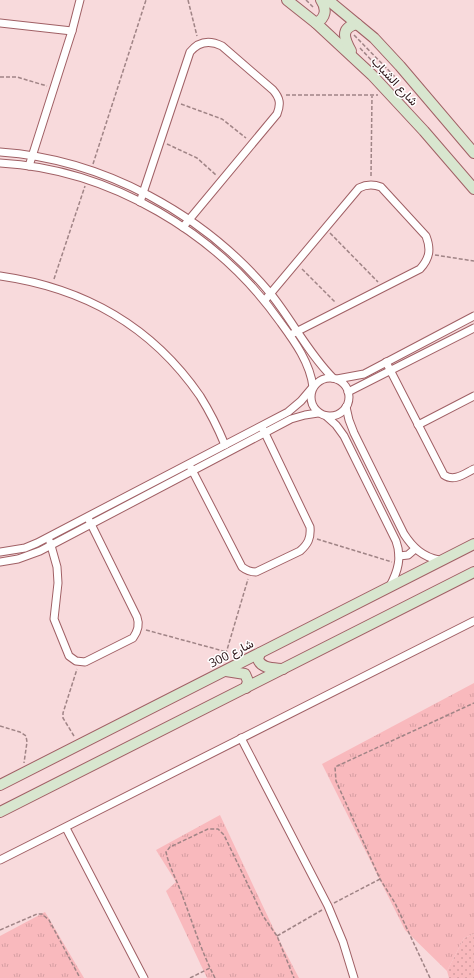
<svg xmlns="http://www.w3.org/2000/svg" width="474" height="978" font-family="'Open Sans',Vazirmatn,sans-serif">
<style>
.grass{fill:url(#grass-dots)}
.park{fill:url(#park-tufts)}
.lines{fill:none;stroke-linecap:round;stroke-linejoin:round}
.street-casing{stroke:#a06065;stroke-width:9}
.secondary-casing{stroke:#a06065;stroke-width:12}
.path{stroke:#a08486;stroke-width:1.5;stroke-dasharray:4 2;stroke-linecap:butt}
.street{stroke:#fff;stroke-width:7}
.secondary{stroke:#d8e6cf;stroke-width:10}
.labels{text-anchor:middle;dominant-baseline:central;stroke-width:3;stroke-linejoin:round;paint-order:stroke}
.street-label{font-size:12px;fill:#291013;stroke:#fff}
</style>
<defs>
<pattern id="grass-dots" width="8" height="8" patternUnits="userSpaceOnUse"><rect width="8" height="8" fill="#f9b9bd"/><path d="M2 2h.1M6 6h.1" fill="none" stroke="#d59ea2" stroke-width="1.8" stroke-linecap="round"/></pattern>
<pattern id="park-tufts" width="24" height="20" patternUnits="userSpaceOnUse"><rect width="24" height="20" fill="#f9b9bd"/><path d="M3 7l-1-3M5 7V3M7 7l1-3M15 17l-1-3M17 17v-4M19 17l1-3" fill="none" stroke="#d59ea2"/></pattern>
</defs>
<rect width="100%" height="100%" fill="#f8dadc"/>
<path class="grass" d="M 474,934 L 474,978 L 449,978 L 447,971 L 464,938 Z"/>
<g class="park">
<path d="M 474,683 L 474,934 L 464,938 L 447,971 L 405,930 L 322,764 Z"/>
<path d="M 220,815 L 277,936 L 299,978 L 207,978 L 166,891 L 176,882 L 156,850 Z"/>
<path d="M 45,912 L 84,978 L 0,978 L 0,936 Z"/>
</g>
<g class="lines">
<g class="street-casing">
<g id="street">
<path d="M 0,23 L 72,31"/>
<path d="M 0,152 C 103,159 204,214 270,293 C 292,320 308,353 333,378"/>
<path d="M 0,163 C 110,169 218,233 281,323 C 295,342 310,363 313,387"/>
<path d="M 29,166 L 72,31 L 80,0"/>
<path d="M 140,202 L 190,52 C 199,41 210,40 222,46 L 273,90 C 280,98 281,104 277,114 L 183,227"/>
<path d="M 0,276 C 84,288 151,325 200,396 C 210,412 218,428 225,445"/>
<path d="M 265,300 L 359,188 C 367,184 373,184 381,187 L 426,236 C 431,249 430,258 420,269 L 290,335"/>
<path d="M 386,362 L 444,475 C 454,482 464,474 474,469"/>
<circle cx="330" cy="397" r="19"/>
<path d="M 337,379 L 364,374 L 474,316"/>
<path d="M 348,392 L 474,328"/>
<path d="M 346,407 L 349,420 L 354,433 L 404,534 C 413,548 423,557 439,560"/>
<path d="M 326,416 L 336,425 L 344,436 L 396,541 C 402,557 398,571 390,586"/>
<path d="M 418,425 L 474,396"/>
<path d="M 191,468 L 242,567 C 247,571 250,572 256,572 L 300,551 C 308,544 311,538 310,527 L 263,429"/>
<path d="M 50,542 L 57,567 L 58,583 L 54,619 L 69,656 L 76,661 L 85,662 L 133,638 C 138,631 140,625 137,617 L 89,520"/>
<path d="M 0,552 L 25,548 L 37,543 L 288,412 L 301,401 L 312,388"/>
<path d="M 399,556 L 408,555 L 415,549"/>
<path d="M 0,562 L 18,559 L 40,551 L 291,419 L 305,415 L 318,413"/>
<path d="M 241,738 L 328,906 L 343,942 L 354,978"/>
<path d="M 66,828 L 144,978"/>
<path d="M 0,860 L 474,621"/>
</g>
</g>
<g class="secondary-casing">
<g id="secondary">
<path d="M 287,0 L 316,23 L 372,75 L 424,131 L 474,189"/>
<path d="M 328,0 L 374,38 L 400,66 L 474,153"/>
<path d="M 316,23 C 326,18 327,9 321,0"/>
<path d="M 351,51 C 345,40 339,28 357,24"/>
<path d="M 260,653 L 258,659 C 261,669 274,668 283,669"/>
<path d="M 226,671 L 245,674 L 248,681 L 246,688"/>
<path d="M 0,785 L 474,544"/>
<path d="M 0,812 L 474,572"/>
</g>
</g>
<g class="path">
<path d="M 188,0 L 197,36"/>
<path d="M 306,0 L 313,7"/>
<path d="M 354,35 L 400,82"/>
<path d="M 360,48 L 375,64"/>
<path d="M 0,77 L 17,77 L 47,86"/>
<path d="M 286,95 L 378,95"/>
<path d="M 181,104 L 222,119 L 246,138"/>
<path d="M 167,144 L 197,158 L 216,175"/>
<path d="M 93,164 L 146,0"/>
<path d="M 371,176 L 372,96"/>
<path d="M 330,233 L 378,282"/>
<path d="M 435,255 L 474,261"/>
<path d="M 302,269 L 336,303"/>
<path d="M 54,279 L 85,186"/>
<path d="M 317,539 L 392,562"/>
<path d="M 146,630 L 227,652"/>
<path d="M 224,660 L 248,579"/>
<path d="M 0,726 L 20,732 L 26,736 L 27,742 L 24,763"/>
<path d="M 74,736 L 63,718 L 63,713 L 77,669"/>
<path d="M 334,903 L 380,879"/>
<path d="M 0,930 L 37,914 L 42,914 L 49,920 L 80,978"/>
<path d="M 277,936 L 322,910"/>
<path d="M 190,978 L 210,968"/>
<path d="M 215,978 C 201,951 192,921 181,892 C 176,879 169,866 166,852 L 170,847 L 208,829 L 218,829 L 224,835 L 263,916 L 277,936 L 294,978"/>
<path d="M 430,978 L 395,903 L 380,879 L 336,781 L 335,767 L 474,703"/>
</g>
<use href="#street" class="street"/>
<use href="#secondary" class="secondary"/>
</g>
<g class="labels">
<g class="street-label">
<text transform="translate(395 81) rotate(47)">شارع الشباب</text>
<text transform="translate(231 653) rotate(-27)">شارع 300</text>
</g>
</g>
</svg>
